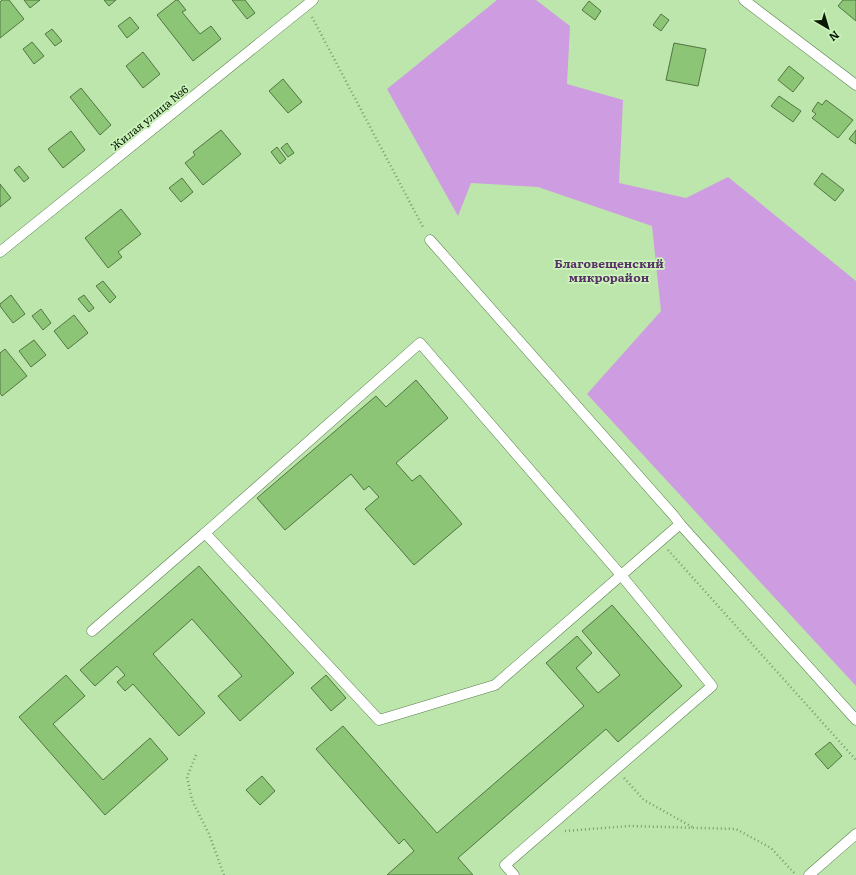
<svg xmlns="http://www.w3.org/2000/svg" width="856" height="875" font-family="Literata,serif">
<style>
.green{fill:#ce9ce0}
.building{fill:#8cc575;stroke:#517542}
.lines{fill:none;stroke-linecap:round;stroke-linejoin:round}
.lane-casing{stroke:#5b804c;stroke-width:11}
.path{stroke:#7b9a6f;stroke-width:2.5;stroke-dasharray:1 3;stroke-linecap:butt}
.lane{stroke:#fff;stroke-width:10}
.labels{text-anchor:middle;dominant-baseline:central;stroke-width:3.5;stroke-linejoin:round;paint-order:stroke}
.street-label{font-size:11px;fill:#0b1905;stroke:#caf4ba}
.neighbourhood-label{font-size:12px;font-weight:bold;fill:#593067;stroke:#caf4ba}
</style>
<rect width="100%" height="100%" fill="#bde6ad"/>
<path class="green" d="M 497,0 L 536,0 L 570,26 L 567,84 L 623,100 L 619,183 L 686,198 L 728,177 L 856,281 L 856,686 L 587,394 L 661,311 L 652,226 L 538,187 L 471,183 L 458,216 L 387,89 Z"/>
<g class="building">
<path d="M 2,0 L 9,0 L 24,19 L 0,38 L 0,2 Z"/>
<path d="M 24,0 L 40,0 L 30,8 Z"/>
<path d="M 104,0 L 116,0 L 109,6 Z"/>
<path d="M 176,0 L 178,0 L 186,10 L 182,12 L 200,34 L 211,26 L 221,39 L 193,61 L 157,15 Z"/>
<path d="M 232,0 L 245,0 L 255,13 L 247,19 Z"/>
<path d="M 843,0 L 856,0 L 856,21 L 838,6 Z"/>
<path d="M 589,1 L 601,11 L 595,20 L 582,10 Z"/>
<path d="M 661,14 L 669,20 L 661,31 L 653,25 Z"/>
<path d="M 130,17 L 139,28 L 127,38 L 118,26 Z"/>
<path d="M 52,29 L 62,41 L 55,46 L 45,34 Z"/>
<path d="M 32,42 L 44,56 L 34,64 L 23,49 Z"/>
<path d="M 674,43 L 706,49 L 698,86 L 666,80 Z"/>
<path d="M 143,52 L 160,74 L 143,88 L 126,66 Z"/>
<path d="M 789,66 L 804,78 L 793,92 L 778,80 Z"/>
<path d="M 283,79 L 302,102 L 288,113 L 269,91 Z"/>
<path d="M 81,88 L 111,125 L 100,135 L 70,97 Z"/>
<path d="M 779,96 L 801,111 L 793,122 L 771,106 Z"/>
<path d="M 826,100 L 853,120 L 838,138 L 812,118 L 816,114 L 812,111 L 818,102 L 822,105 Z"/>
<path d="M 221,130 L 241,154 L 203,185 L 185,163 L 195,155 L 193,152 Z"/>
<path d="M 856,130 L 856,144 L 849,139 Z"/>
<path d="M 71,131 L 85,150 L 63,168 L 48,149 Z"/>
<path d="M 287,143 L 294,153 L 288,157 L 281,148 Z"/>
<path d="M 277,147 L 286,159 L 280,164 L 271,152 Z"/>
<path d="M 19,166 L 29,178 L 24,182 L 14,170 Z"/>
<path d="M 822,173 L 844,190 L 835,201 L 814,184 Z"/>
<path d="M 182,178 L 193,192 L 181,202 L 169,188 Z"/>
<path d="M 0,184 L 11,198 L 0,207 Z"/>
<path d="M 121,209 L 141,234 L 118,252 L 122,257 L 108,268 L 85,238 Z"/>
<path d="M 103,281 L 116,297 L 110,303 L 96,286 Z"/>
<path d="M 11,295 L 25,314 L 13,323 L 0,306 L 0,304 Z"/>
<path d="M 84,295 L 94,308 L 89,312 L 78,299 Z"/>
<path d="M 41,309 L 51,323 L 43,330 L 32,316 Z"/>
<path d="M 74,315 L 88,333 L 68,349 L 54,331 Z"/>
<path d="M 34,340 L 46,355 L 31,367 L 19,351 Z"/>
<path d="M 5,349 L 27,376 L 2,396 L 0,393 L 0,353 Z"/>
<path d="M 416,380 L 448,418 L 396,463 L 412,481 L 420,475 L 462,524 L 414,565 L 365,509 L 379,497 L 369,486 L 364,490 L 351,474 L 285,530 L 257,498 L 376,396 L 386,407 Z"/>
<path d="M 199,566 L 294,673 L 240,721 L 218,696 L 242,676 L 192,619 L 153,654 L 205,713 L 179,736 L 133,684 L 125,691 L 117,682 L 125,675 L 117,666 L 95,686 L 80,670 Z"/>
<path d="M 612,605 L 682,686 L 618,742 L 606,729 L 458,858 L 473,875 L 387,875 L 414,851 L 404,839 L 399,844 L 316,749 L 343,726 L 437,833 L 584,706 L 546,663 L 577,636 L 592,653 L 576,668 L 598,693 L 620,675 L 582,631 Z"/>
<path d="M 66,675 L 85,696 L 53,724 L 103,780 L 150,738 L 168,759 L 105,815 L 19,717 Z"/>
<path d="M 326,675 L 346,698 L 331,711 L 311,688 Z"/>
<path d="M 830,742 L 842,756 L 828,769 L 815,754 Z"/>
<path d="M 262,776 L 275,791 L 260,805 L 246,790 Z"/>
</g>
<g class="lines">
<g class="lane-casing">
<g id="lane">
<path d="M 744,0 L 856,85"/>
<path d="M 430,240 L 674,516 L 680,524 L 856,720"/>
<path d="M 0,252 L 313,0"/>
<path d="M 205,533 L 420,343 L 621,575 L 712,686 L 505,865 L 514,875"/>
<path d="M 92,631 L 205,533 L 379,720 L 495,685 L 680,524"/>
<path d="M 809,875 L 856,834"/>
</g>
</g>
<g class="path">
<path d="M 312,17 L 424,229"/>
<path d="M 668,550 L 856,760"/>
<path d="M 196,755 L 187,777 L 192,800 L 209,834 L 224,875"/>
<path d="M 624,778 L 644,800 L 694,828"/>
<path d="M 565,831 L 630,826 L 736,829 L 771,848 L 796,875"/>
</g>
<use href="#lane" class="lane"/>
</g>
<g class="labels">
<g class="street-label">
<text transform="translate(149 117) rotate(-39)">Жилая улица №6</text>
</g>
<g class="neighbourhood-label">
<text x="609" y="263">Благовещенский<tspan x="609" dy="14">микрорайон</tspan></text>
</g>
</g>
<g transform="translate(828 28) rotate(142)" stroke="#caf4ba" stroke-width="3" paint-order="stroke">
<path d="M0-3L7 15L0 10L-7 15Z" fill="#0b1905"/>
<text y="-6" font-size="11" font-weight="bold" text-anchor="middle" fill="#0b1905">N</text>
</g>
</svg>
